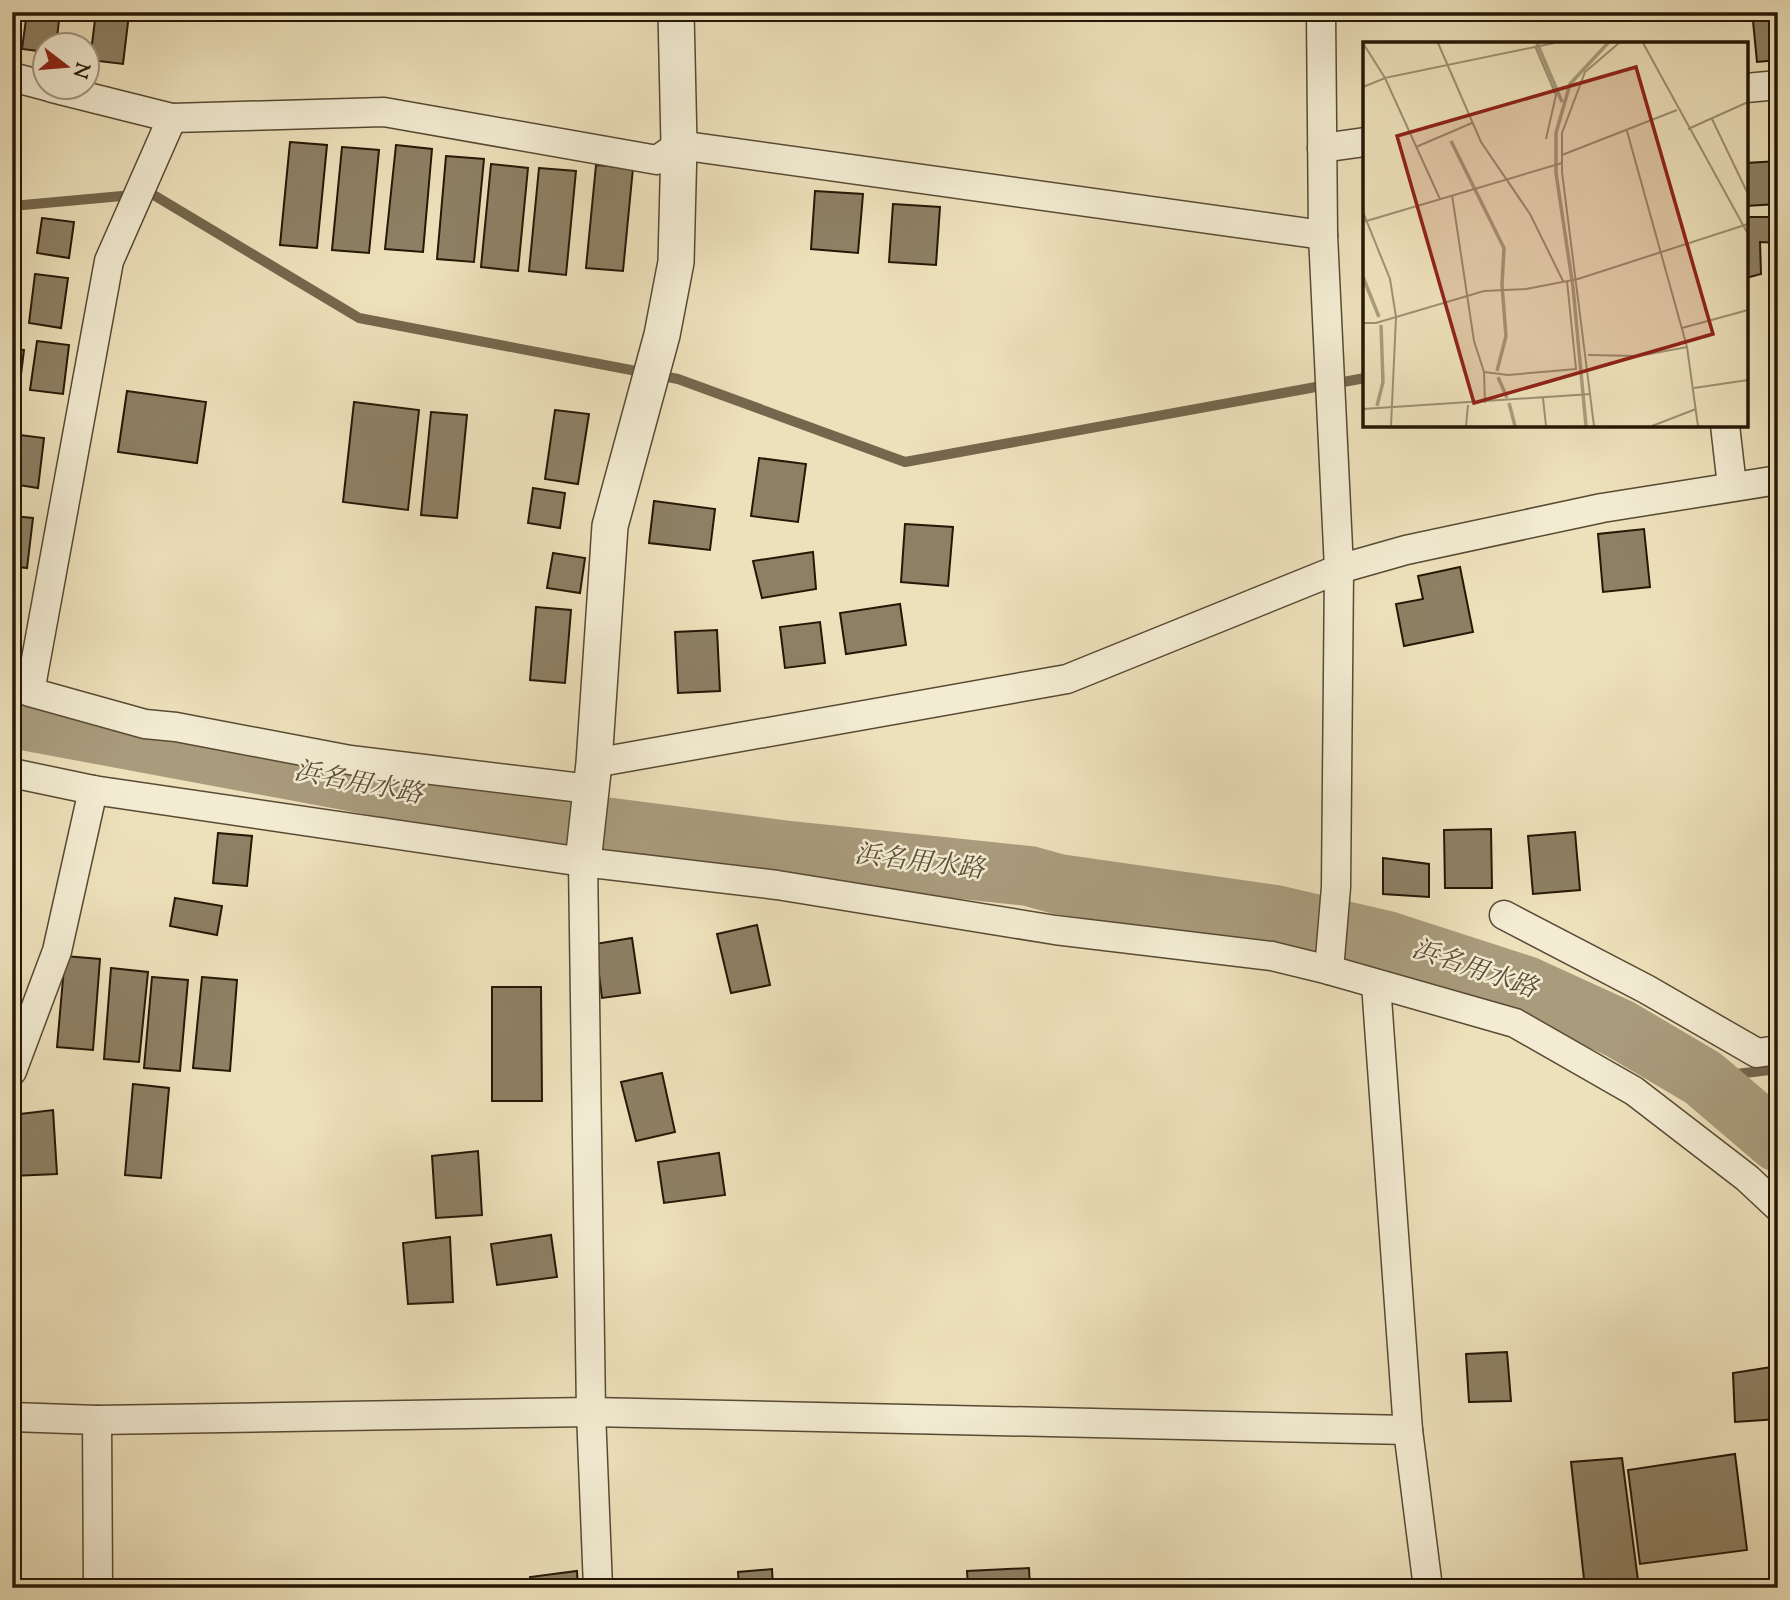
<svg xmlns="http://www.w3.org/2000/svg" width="1790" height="1600" font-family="'Sorts Mill Goudy','Noto Serif JP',serif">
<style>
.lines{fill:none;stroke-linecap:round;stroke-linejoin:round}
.stream{stroke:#75674d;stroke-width:10}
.river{stroke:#a99c7d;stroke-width:60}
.building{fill:#8d8064;stroke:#261706;stroke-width:2}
.minor-casing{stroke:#584a33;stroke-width:31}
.tertiary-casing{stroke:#584a33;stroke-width:38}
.minor{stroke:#f3ecd3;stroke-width:28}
.tertiary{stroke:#f3ecd3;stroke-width:35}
.labels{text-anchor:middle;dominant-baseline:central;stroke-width:5;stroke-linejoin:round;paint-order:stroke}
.water-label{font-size:26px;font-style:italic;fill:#5a4c36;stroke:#f3ecd3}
.inset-river{fill:none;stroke:#a99c7d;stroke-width:3.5}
.inset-road{fill:none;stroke:#9d9073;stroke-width:2}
.view{fill:#8f2418;fill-opacity:0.15;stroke:#8f2418;stroke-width:3.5}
.inset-edge{fill:none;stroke:#261706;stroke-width:3.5}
</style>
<rect width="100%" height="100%" fill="#ede1bb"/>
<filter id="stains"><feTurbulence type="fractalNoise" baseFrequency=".00286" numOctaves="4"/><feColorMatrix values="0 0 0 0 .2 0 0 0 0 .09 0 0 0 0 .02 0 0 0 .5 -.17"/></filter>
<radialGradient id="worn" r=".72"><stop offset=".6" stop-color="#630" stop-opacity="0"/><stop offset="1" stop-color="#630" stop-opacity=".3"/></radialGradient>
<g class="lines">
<g class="stream">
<path d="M 152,194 L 359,318 L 678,379 L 905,462 L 1365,378"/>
<path d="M 12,206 L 122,196"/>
<path d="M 1703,1078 L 1778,1069"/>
</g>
<path class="river" d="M 12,718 L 506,810 L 542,819 L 781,850 L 1029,876 L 1058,884 L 1275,915 L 1387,941 L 1526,986 L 1620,1029 L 1703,1078 L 1778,1142"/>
</g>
<g class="building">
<path d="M 27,12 L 60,12 L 56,46 L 46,46 L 46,52 L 22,49 Z"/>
<path d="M 96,12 L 129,14 L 123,64 L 90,60 Z"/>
<path d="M 1778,19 L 1778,60 L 1757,62 L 1753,21 Z"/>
<path d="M 290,142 L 327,145 L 317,248 L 280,245 Z"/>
<path d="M 396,145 L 432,149 L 423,252 L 385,249 Z"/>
<path d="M 342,147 L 379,150 L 369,253 L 332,250 Z"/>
<path d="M 446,156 L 484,159 L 474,262 L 437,259 Z"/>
<path d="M 1778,161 L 1778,204 L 1746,206 L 1746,163 Z"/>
<path d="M 491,164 L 528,168 L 518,271 L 481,267 Z"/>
<path d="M 596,165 L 633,168 L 623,271 L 586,268 Z"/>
<path d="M 539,168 L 576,171 L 566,275 L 529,271 Z"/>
<path d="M 815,191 L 863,194 L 858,253 L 811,249 Z"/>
<path d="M 893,204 L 940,207 L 936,265 L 889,262 Z"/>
<path d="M 1746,217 L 1778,217 L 1778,243 L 1760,242 L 1761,274 L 1746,278 Z"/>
<path d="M 42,218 L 74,222 L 69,258 L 37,253 Z"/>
<path d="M 35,274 L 68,278 L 61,328 L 29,323 Z"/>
<path d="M 37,341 L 69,345 L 63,394 L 30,390 Z"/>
<path d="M 12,348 L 24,350 L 18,399 L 12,399 Z"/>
<path d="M 127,391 L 206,402 L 197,463 L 118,452 Z"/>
<path d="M 354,402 L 419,410 L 408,510 L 343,502 Z"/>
<path d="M 555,410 L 589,414 L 578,484 L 545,479 Z"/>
<path d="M 431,412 L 467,415 L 457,518 L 421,515 Z"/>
<path d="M 12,434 L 44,438 L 38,488 L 12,484 Z"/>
<path d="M 759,458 L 806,464 L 798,522 L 751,516 Z"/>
<path d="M 533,488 L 565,493 L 560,528 L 528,523 Z"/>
<path d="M 654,501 L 715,509 L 710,550 L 649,543 Z"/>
<path d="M 12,516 L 33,518 L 27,568 L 12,566 Z"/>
<path d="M 905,524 L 953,527 L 948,586 L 901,582 Z"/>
<path d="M 1644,529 L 1650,587 L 1603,592 L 1598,534 Z"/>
<path d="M 813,552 L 816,589 L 762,598 L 753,561 Z"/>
<path d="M 553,553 L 585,558 L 580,593 L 547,588 Z"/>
<path d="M 1460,567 L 1473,632 L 1404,646 L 1396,604 L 1423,599 L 1418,576 Z"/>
<path d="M 900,604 L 906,645 L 846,654 L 840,613 Z"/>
<path d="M 536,607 L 571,610 L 565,683 L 530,680 Z"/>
<path d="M 12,609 L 21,611 L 14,660 L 12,659 Z"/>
<path d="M 820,622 L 825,663 L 785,668 L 780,627 Z"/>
<path d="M 717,630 L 720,691 L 678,693 L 675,632 Z"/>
<path d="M 1491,829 L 1492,888 L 1445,888 L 1444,830 Z"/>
<path d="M 1575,832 L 1580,890 L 1533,894 L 1528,836 Z"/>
<path d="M 218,833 L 252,836 L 247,886 L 213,883 Z"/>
<path d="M 1383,858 L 1429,864 L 1429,897 L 1383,894 Z"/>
<path d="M 175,898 L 222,906 L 217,935 L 170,926 Z"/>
<path d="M 757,925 L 770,985 L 731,993 L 717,934 Z"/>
<path d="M 632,938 L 640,993 L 602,998 L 595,944 Z"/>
<path d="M 65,956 L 100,959 L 93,1050 L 57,1047 Z"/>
<path d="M 111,968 L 148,972 L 139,1062 L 104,1059 Z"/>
<path d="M 152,977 L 188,980 L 180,1071 L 144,1068 Z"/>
<path d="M 202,977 L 237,980 L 230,1071 L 193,1068 Z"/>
<path d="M 492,987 L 541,987 L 542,1101 L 492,1101 Z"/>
<path d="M 662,1073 L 675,1132 L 636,1141 L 621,1082 Z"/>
<path d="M 133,1084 L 169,1088 L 161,1178 L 125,1175 Z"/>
<path d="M 53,1110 L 57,1174 L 12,1176 L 12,1115 Z"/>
<path d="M 478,1151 L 482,1215 L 436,1218 L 432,1156 Z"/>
<path d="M 719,1153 L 725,1195 L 664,1203 L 658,1162 Z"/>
<path d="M 551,1235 L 557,1277 L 497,1285 L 491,1244 Z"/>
<path d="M 450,1237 L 453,1302 L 408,1304 L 403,1243 Z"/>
<path d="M 1507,1352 L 1511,1401 L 1469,1402 L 1466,1354 Z"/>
<path d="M 1778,1366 L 1778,1419 L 1735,1422 L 1733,1373 Z"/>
<path d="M 1735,1454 L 1747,1550 L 1640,1564 L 1628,1470 Z"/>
<path d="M 1622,1458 L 1639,1588 L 1585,1588 L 1571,1462 Z"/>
<path d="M 1029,1568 L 1030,1588 L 968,1588 L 967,1571 Z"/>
<path d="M 772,1569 L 773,1588 L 739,1588 L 738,1572 Z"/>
<path d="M 577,1571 L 578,1588 L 531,1588 L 530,1577 Z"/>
</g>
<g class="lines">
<g class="minor-casing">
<g id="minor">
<path d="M 1321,12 L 1323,235 L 1339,569 L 1336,887 L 1329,970"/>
<path d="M 12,77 L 46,86"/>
<path d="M 52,88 L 172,118 L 384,112 L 657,160 L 679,145 L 1323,235"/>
<path d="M 1746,88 L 1778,85"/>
<path d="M 172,118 L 109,261 L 30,692 L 145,724 L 176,727 L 350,760 L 590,789"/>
<path d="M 1322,148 L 1365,142"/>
<path d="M 1725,425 L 1732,486"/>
<path d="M 594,763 L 1067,679 L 1339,569 L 1406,550 L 1602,508 L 1778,480"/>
<path d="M 12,773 L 93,790 L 583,862 L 777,885 L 1055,930 L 1272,956 L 1329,970 L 1515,1023 L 1634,1091 L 1747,1178 L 1778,1207"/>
<path d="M 583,862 L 591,1412 L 598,1588"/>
<path d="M 1504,915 L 1646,989 L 1757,1053 L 1778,1050"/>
<path d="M 1376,984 L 1408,1430 L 1428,1588"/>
<path d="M 12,1071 L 57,951 L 93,790"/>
<path d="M 12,1417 L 97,1420 L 591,1412 L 1408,1430"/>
<path d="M 97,1420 L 98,1588"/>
</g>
</g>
<g class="tertiary-casing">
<path id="tertiary" d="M 583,862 L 594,763 L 610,526 L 662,335 L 676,262 L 679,145 L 676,12"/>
</g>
<use href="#minor" class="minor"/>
<use href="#tertiary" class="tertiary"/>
</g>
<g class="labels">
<g class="water-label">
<text transform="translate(358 784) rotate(11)">浜名用水路</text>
<text transform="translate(919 863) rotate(7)">浜名用水路</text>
<text transform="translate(1474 970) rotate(19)">浜名用水路</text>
</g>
</g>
<g transform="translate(1363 42)">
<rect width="385" height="385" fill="#ede1bb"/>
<path class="inset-river" d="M 174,1 L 199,60M 88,99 L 141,206 L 139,243 L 143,294 L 134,329M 0,235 L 16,275M 135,335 L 144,356M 146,361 L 152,384M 14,364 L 20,340 L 18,283M 223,384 L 210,245 L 193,131 L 193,91 L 207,42 L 245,1"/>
<path class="inset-road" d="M 0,1 L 22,36 L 191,1M 75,1 L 118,100 L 167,172 L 200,239M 280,1 L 385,192M 172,4 L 193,53 L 183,97M 0,45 L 22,36 L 77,157M 349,77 L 385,152M 325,87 L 385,60M 264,89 L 324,305 L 335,384M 53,105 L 109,81M 199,113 L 314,68M 89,153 L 111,299 L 121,330 L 122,361M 0,170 L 27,237 L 33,275 L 28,384M 0,180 L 199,121M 0,281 L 13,281 L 121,249 L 163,247 L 215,237 L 385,182M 319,286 L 385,268M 225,313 L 276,314 L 324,305M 121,330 L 145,333 L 213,327 L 204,239M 331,346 L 385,338M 180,356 L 183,384M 0,367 L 228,352M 103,384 L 105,363M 231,384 L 199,130 L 199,91 L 222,30 L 256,1M 289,384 L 333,367"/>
<path class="view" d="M 273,25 L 350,292 L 111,361 L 34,94 Z"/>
<rect width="385" height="385" class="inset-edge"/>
</g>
<rect width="1790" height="1600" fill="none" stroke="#ede1bb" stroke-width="42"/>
<rect x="14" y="14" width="1762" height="1572" fill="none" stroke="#261706" stroke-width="3.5"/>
<rect x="21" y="21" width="1748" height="1558" fill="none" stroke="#261706" stroke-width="2"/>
<g transform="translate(66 66) rotate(106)"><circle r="33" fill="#f3ecd3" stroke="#a19781" stroke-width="2"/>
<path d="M0-5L12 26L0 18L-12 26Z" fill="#8f2418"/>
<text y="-10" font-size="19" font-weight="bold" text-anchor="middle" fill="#261706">N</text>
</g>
<rect width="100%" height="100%" filter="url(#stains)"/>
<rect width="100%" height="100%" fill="url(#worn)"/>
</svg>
